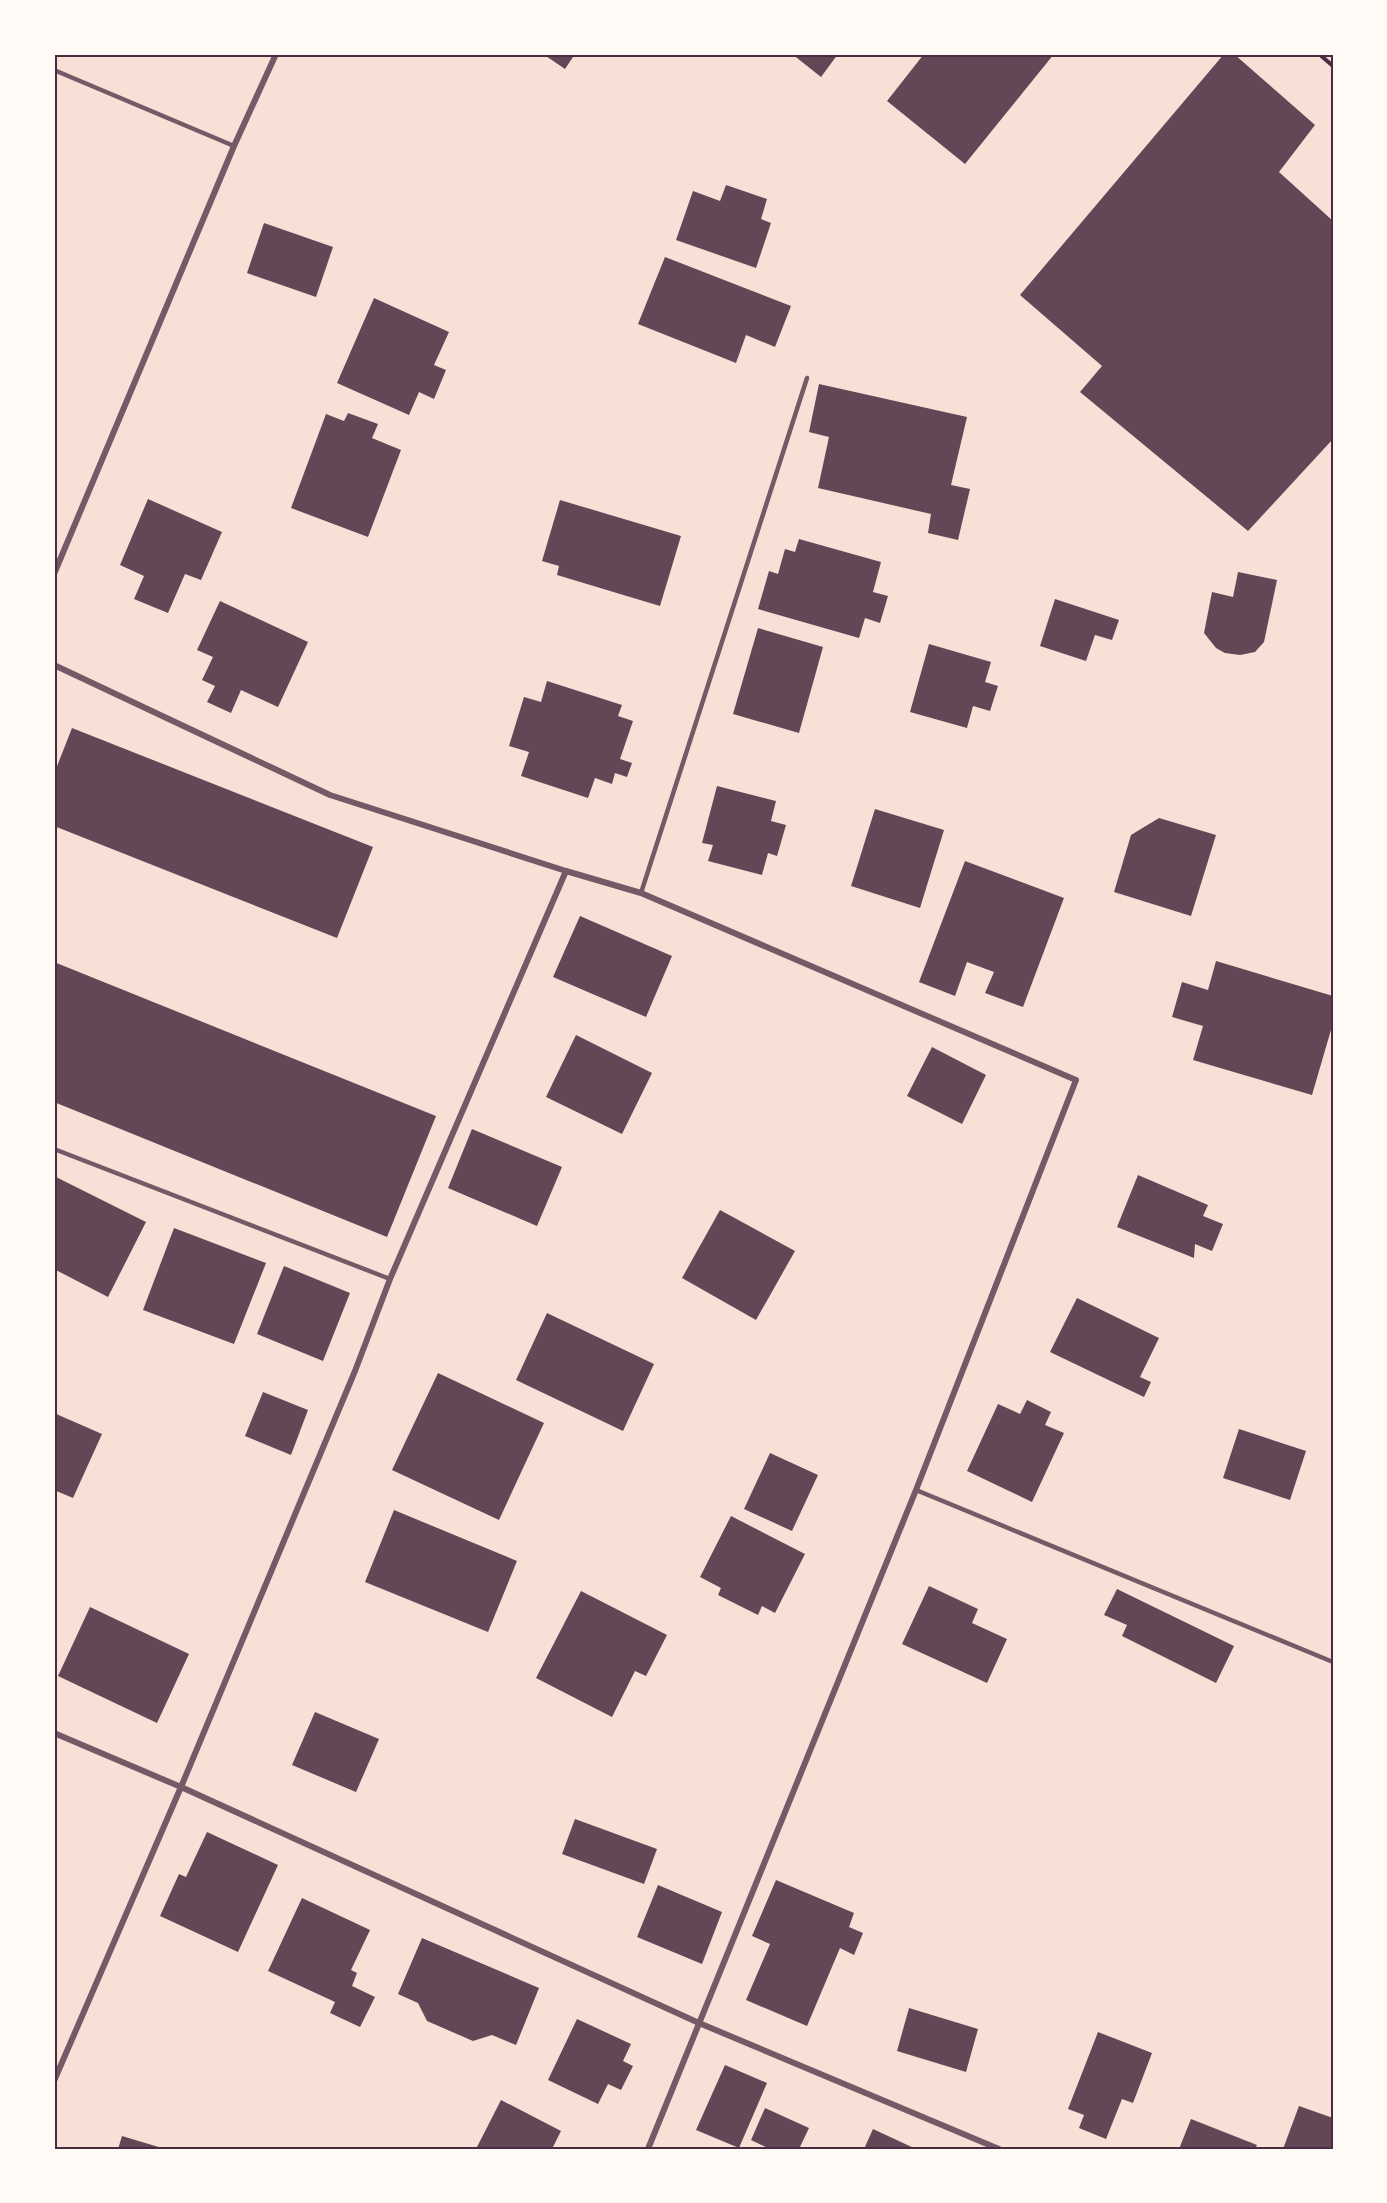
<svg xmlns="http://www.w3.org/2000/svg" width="1387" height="2203" font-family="'DM Sans',sans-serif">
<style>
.building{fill:#644757}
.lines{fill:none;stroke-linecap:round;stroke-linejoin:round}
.path{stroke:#4a2c40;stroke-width:4}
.service{stroke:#755966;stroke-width:4.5}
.minor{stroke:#755966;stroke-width:6}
.neatline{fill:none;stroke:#4a2c40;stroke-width:2}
</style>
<rect width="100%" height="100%" fill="#f7e1d7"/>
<g class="building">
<path d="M 543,54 L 575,54 L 565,69 Z"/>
<path d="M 792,54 L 838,54 L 821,77 Z"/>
<path d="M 924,54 L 1054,54 L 965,164 L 887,101 Z"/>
<path d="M 1224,54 L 1234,54 L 1315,125 L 1279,172 L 1333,221 L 1333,439 L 1248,531 L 1080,392 L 1102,366 L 1020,295 Z"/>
<path d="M 726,185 L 767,199 L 761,219 L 771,223 L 756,268 L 676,240 L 693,191 L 720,201 Z"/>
<path d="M 264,223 L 333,247 L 316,297 L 247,273 Z"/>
<path d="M 665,257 L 791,306 L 775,347 L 746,335 L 736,363 L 638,324 Z"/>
<path d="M 374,298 L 449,332 L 434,365 L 446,370 L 434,399 L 419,392 L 409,415 L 337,383 Z"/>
<path d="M 819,384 L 967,417 L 951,485 L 970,489 L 958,540 L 928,533 L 931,514 L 818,488 L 829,437 L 809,432 Z"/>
<path d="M 348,413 L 378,424 L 372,438 L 401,450 L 368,537 L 291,508 L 326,414 L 344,421 Z"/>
<path d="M 148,499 L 222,532 L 201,580 L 185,574 L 168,613 L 134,599 L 144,576 L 120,565 Z"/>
<path d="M 560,500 L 681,536 L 660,606 L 557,575 L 559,566 L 542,561 Z"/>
<path d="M 799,539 L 881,562 L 873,592 L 888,596 L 880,623 L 865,618 L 859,638 L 758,609 L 769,571 L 778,574 L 785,549 L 795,552 Z"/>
<path d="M 1238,572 L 1277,580 L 1264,642 L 1255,652 L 1240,655 L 1225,653 L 1216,648 L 1204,633 L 1212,592 L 1233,597 Z"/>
<path d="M 1055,599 L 1119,620 L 1112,640 L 1095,635 L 1086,661 L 1040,646 Z"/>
<path d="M 220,601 L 308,642 L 278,707 L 241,690 L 231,713 L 207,702 L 215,686 L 202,680 L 213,657 L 197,650 Z"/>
<path d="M 758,628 L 823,647 L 799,733 L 733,714 Z"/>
<path d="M 929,644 L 991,662 L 985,682 L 998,686 L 990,711 L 973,706 L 967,728 L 910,712 Z"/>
<path d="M 547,681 L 622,705 L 618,716 L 633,721 L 620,759 L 632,763 L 627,777 L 615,773 L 612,784 L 595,778 L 588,798 L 521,776 L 529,752 L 509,746 L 524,697 L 541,702 Z"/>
<path d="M 72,728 L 373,847 L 337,938 L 54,826 L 54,774 Z"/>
<path d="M 717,786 L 776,801 L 771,821 L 786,825 L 777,856 L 768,853 L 762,875 L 708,861 L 713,845 L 702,843 Z"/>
<path d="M 875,809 L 944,830 L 920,908 L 851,886 Z"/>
<path d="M 1159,818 L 1216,835 L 1191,916 L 1114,892 L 1131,835 Z"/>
<path d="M 965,861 L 1064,898 L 1023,1007 L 985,993 L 994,972 L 967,962 L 955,996 L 919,982 Z"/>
<path d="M 580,916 L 672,956 L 646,1017 L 553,977 Z"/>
<path d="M 1216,961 L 1333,996 L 1333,1023 L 1312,1095 L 1193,1060 L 1203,1026 L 1172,1017 L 1182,982 L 1208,990 Z"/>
<path d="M 54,962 L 436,1116 L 387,1237 L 54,1102 Z"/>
<path d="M 576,1035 L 652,1073 L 622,1134 L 546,1097 Z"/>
<path d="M 932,1047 L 986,1075 L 962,1124 L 907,1096 Z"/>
<path d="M 472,1129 L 562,1167 L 537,1226 L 448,1188 Z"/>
<path d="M 1138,1175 L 1208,1205 L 1203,1216 L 1223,1224 L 1212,1251 L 1195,1244 L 1194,1258 L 1117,1227 Z"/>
<path d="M 54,1176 L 146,1222 L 108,1297 L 54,1269 Z"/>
<path d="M 720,1210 L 795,1251 L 756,1320 L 682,1278 Z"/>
<path d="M 174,1228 L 266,1263 L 234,1344 L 143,1310 Z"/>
<path d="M 284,1266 L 350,1293 L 323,1361 L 257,1334 Z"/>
<path d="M 1077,1298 L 1159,1338 L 1140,1377 L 1151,1382 L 1144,1397 L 1050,1352 Z"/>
<path d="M 547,1313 L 654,1364 L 623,1431 L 516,1380 Z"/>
<path d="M 438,1373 L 544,1423 L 499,1520 L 392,1470 Z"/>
<path d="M 263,1392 L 308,1410 L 291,1455 L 245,1436 Z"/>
<path d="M 1027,1400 L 1051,1412 L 1045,1425 L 1064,1433 L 1032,1502 L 967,1471 L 998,1404 L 1020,1414 Z"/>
<path d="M 54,1413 L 102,1434 L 73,1498 L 54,1490 Z"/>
<path d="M 1239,1429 L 1306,1451 L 1290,1500 L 1223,1478 Z"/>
<path d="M 770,1453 L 818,1475 L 792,1531 L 744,1509 Z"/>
<path d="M 394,1510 L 517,1561 L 488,1632 L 365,1582 Z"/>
<path d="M 731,1516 L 805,1554 L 775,1613 L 762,1606 L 758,1615 L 718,1595 L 721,1588 L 700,1577 Z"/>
<path d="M 929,1586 L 978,1609 L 972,1623 L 1007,1639 L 987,1683 L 902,1644 Z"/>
<path d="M 1117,1589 L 1234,1646 L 1216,1683 L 1122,1636 L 1127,1625 L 1104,1615 Z"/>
<path d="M 581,1591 L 667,1635 L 646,1676 L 635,1671 L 612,1717 L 536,1678 Z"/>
<path d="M 90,1607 L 189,1654 L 157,1723 L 58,1676 Z"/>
<path d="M 315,1712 L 379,1739 L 356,1792 L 292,1765 Z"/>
<path d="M 575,1819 L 657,1849 L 644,1884 L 562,1854 Z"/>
<path d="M 207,1832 L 278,1865 L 238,1952 L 160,1916 L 179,1874 L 186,1877 Z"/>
<path d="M 776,1880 L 854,1913 L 849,1927 L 863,1933 L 854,1955 L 840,1948 L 807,2026 L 746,2000 L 770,1944 L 752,1936 Z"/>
<path d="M 658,1885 L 722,1912 L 702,1964 L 637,1937 Z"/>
<path d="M 302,1898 L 370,1930 L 351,1970 L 357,1973 L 352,1986 L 375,1997 L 360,2027 L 330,2013 L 335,2002 L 268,1971 Z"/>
<path d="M 422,1938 L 539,1988 L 516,2045 L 492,2035 L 473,2041 L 427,2021 L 418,2003 L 398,1994 Z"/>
<path d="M 909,2008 L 978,2029 L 966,2072 L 897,2051 Z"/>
<path d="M 577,2019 L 631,2044 L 623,2061 L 633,2066 L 621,2090 L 608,2084 L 598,2104 L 548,2080 Z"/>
<path d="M 1098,2032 L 1152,2053 L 1133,2103 L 1122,2099 L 1106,2139 L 1079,2128 L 1084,2115 L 1068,2109 Z"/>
<path d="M 725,2065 L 767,2083 L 739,2148 L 696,2130 Z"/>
<path d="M 501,2100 L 561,2131 L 552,2149 L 476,2149 Z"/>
<path d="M 1299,2106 L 1333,2118 L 1333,2149 L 1283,2149 Z"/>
<path d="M 765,2108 L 809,2128 L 799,2149 L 770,2149 L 751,2140 Z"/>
<path d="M 1191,2119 L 1257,2145 L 1255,2149 L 1179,2149 Z"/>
<path d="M 873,2129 L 916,2149 L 864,2149 Z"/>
<path d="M 122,2136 L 162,2148 L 162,2149 L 118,2149 Z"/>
</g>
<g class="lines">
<path class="path" d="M 1319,54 L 1333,66"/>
<g class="service">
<path d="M 54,70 L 234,146"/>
<path d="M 641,893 L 807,378"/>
<path d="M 54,1149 L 390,1279"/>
<path d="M 916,1490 L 1333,1662"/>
</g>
<g class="minor">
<path d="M 54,574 L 234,146 L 276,54"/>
<path d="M 54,665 L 330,795 L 566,871 L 641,893 L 1076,1080 L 916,1490 L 648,2149"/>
<path d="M 54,1733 L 181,1787 L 699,2023 L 999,2149"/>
<path d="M 54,2081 L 181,1787 L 355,1371 L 390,1279 L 566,871"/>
</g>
</g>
<rect width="1387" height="2203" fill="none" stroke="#fffaf5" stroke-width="111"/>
<rect x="56" y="56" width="1276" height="2092" class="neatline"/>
</svg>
